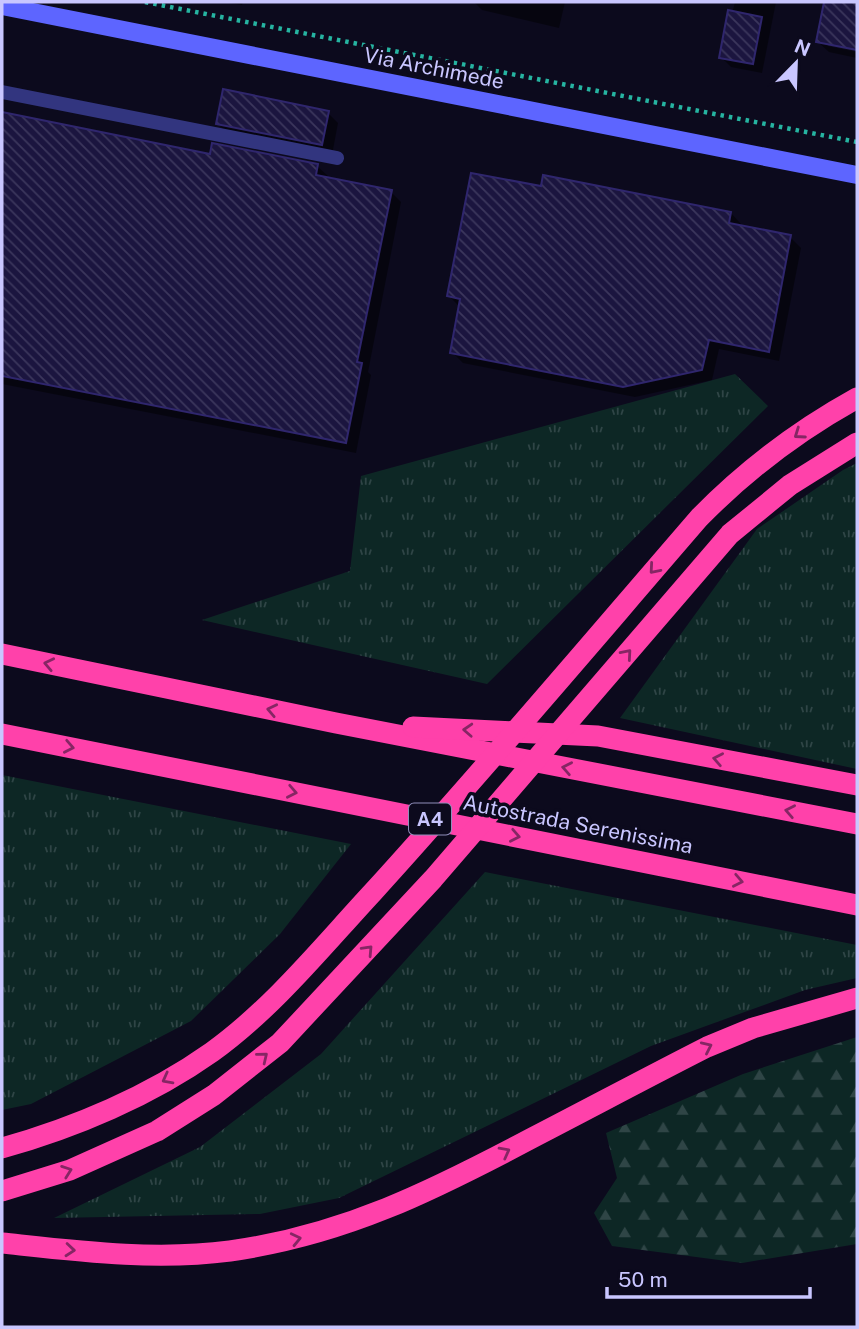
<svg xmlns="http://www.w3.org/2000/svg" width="859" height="1329" font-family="'Public Sans',sans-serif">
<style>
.grass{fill:url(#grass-tufts)}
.forest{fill:url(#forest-firs)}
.shadow{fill:#0007}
.building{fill:url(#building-back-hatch);stroke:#2f266d;stroke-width:2}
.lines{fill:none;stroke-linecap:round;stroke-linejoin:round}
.path{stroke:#26b4a1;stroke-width:4.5;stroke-dasharray:3.5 5;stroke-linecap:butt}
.lane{stroke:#32357f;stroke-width:14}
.secondary{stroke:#5d65ff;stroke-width:18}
.highway{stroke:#ff41aa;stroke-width:21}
.oneway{stroke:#862664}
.labels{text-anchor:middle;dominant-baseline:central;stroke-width:7;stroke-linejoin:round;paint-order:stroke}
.shield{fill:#0c0a1d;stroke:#908ebb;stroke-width:2}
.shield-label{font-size:19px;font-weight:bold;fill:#c9c6ff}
.street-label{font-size:21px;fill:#c9c6ff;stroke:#0c0a1d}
</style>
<defs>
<pattern id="grass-tufts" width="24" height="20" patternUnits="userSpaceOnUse" patternTransform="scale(1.75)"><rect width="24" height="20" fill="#0d2725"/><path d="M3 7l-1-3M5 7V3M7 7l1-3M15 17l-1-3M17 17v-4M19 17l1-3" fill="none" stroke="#2f4546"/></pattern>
<pattern id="forest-firs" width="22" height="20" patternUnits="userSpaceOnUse" patternTransform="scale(1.75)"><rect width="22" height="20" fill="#0d2725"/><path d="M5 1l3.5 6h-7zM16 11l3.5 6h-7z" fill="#2f4546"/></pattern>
<pattern id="building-back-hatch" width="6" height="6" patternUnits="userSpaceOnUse" patternTransform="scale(1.75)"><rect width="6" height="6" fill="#1b153f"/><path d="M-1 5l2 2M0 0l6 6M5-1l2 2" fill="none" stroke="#3b365c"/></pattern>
</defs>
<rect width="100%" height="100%" fill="#0c0a1d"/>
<g class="grass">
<path d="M 735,374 L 768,406 L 487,684 L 202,620 L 350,571 L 361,476 Z"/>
<path d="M 857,463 L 857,769 L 620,718 L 757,529 L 843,470 Z"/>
<path d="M 2,775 L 351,844 L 280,934 L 191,1021 L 31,1104 L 2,1110 Z"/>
<path d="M 485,872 L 857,945 L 857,978 L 805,990 L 651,1046 L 339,1198 L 260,1214 L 54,1218 L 200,1147 L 321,1054 Z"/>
</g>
<path class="forest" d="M 857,1037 L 857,1244 L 742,1263 L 612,1246 L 594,1213 L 617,1178 L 606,1133 L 743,1074 Z"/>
<g class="shadow">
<path d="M 223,2 L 243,2 L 242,5 Z"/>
<path d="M 474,2 L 565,2 L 559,28 L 482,10 Z"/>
<path d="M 735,2 L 776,2 L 762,73 L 731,67 L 721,57 Z"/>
<path d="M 826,2 L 857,2 L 857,49 L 828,43 L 828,46 L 857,52 L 857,58 L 829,52 L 818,42 Z"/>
<path d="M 328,113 L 338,123 L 332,155 L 228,134 L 218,124 Z"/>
<path d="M 2,114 L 211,156 L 317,166 L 328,176 L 327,179 L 391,192 L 401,202 L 368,372 L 371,375 L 356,453 L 2,384 Z"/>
<path d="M 542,188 L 731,213 L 741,224 L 741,227 L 790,237 L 801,248 L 779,361 L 719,349 L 712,380 L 635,397 L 463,363 L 452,352 L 460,307 L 449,296 Z"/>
</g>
<g class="building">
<path d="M 824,2 L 857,2 L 857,50 L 816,42 Z"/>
<path d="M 728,10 L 762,17 L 753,64 L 719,58 Z"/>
<path d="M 223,89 L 329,111 L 322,145 L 216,124 Z"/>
<path d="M 2,112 L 210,154 L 212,143 L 318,164 L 316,175 L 392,190 L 357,362 L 362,363 L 346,443 L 2,376 Z"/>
<path d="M 471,173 L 541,186 L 543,175 L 731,212 L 729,223 L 791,235 L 769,352 L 709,340 L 702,370 L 623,387 L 450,353 L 460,299 L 447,296 Z"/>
</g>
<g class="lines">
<path class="path" d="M 145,2 L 857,142"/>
<path class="lane" d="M 2,92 L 337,158"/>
<path class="secondary" d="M 2,6 L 857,175"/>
<g class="highway">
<path d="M 2,654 L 336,723 L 857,824"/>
<path d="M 413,727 L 598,736 L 857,785"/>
<path d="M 2,734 L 857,905"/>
<path d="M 2,1148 C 74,1128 150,1096 212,1052 C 273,1008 322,947 373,892 C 484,770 591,643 699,518 C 745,471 799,430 857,398"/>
<path d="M 2,1191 L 70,1170 L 157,1131 L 214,1095 L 280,1043 L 433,879 L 730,534 L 790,485 L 857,443"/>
<path d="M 2,1243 C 77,1251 154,1261 230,1251 C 344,1235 432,1191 532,1138 C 590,1108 648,1077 707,1047 L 753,1028 L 857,998"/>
</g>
</g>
<defs><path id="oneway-chevron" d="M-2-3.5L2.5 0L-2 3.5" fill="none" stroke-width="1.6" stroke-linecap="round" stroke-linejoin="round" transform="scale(1.75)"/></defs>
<g class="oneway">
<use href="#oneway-chevron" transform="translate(799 434) rotate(145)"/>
<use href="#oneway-chevron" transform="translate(654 569) rotate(131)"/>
<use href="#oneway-chevron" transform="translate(627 654) rotate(-49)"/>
<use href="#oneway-chevron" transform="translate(49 664) rotate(-168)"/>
<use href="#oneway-chevron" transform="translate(272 710) rotate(-168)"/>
<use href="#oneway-chevron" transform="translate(468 730) rotate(-177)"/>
<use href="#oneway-chevron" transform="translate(69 747) rotate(11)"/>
<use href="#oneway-chevron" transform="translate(718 759) rotate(-169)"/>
<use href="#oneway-chevron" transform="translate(567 768) rotate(-169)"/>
<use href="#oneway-chevron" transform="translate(292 792) rotate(11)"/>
<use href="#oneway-chevron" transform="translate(790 811) rotate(-169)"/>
<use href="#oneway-chevron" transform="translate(515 836) rotate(11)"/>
<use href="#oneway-chevron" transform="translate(738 881) rotate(11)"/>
<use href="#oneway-chevron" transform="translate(368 950) rotate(-47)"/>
<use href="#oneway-chevron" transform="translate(707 1047) rotate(-25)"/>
<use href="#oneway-chevron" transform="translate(263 1057) rotate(-39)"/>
<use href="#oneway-chevron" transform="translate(167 1079) rotate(152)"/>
<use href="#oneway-chevron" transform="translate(505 1152) rotate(-28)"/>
<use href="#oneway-chevron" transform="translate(67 1171) rotate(-20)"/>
<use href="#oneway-chevron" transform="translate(296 1239) rotate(-13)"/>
<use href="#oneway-chevron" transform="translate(70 1250) rotate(5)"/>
</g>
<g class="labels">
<rect class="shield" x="409" y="803.5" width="42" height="31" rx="5"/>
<g class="shield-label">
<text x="430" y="819">A4</text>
</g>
<g class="street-label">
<text transform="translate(434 68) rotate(11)">Via Archimede</text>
<text transform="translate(578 824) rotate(11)">Autostrada Serenissima</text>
</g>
</g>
<rect width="859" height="1329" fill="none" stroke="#c9c6ff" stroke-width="7"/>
<g transform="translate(796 63) rotate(23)" stroke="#0c0a1d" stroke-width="5" paint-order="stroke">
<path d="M0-5L12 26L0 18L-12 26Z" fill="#c9c6ff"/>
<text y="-10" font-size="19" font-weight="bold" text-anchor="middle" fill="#c9c6ff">N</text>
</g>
<path d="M607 1287v10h203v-10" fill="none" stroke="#c9c6ff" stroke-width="3.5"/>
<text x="618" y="1287" font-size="21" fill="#c9c6ff" stroke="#0c0a1d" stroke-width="5" paint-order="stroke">50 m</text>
</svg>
